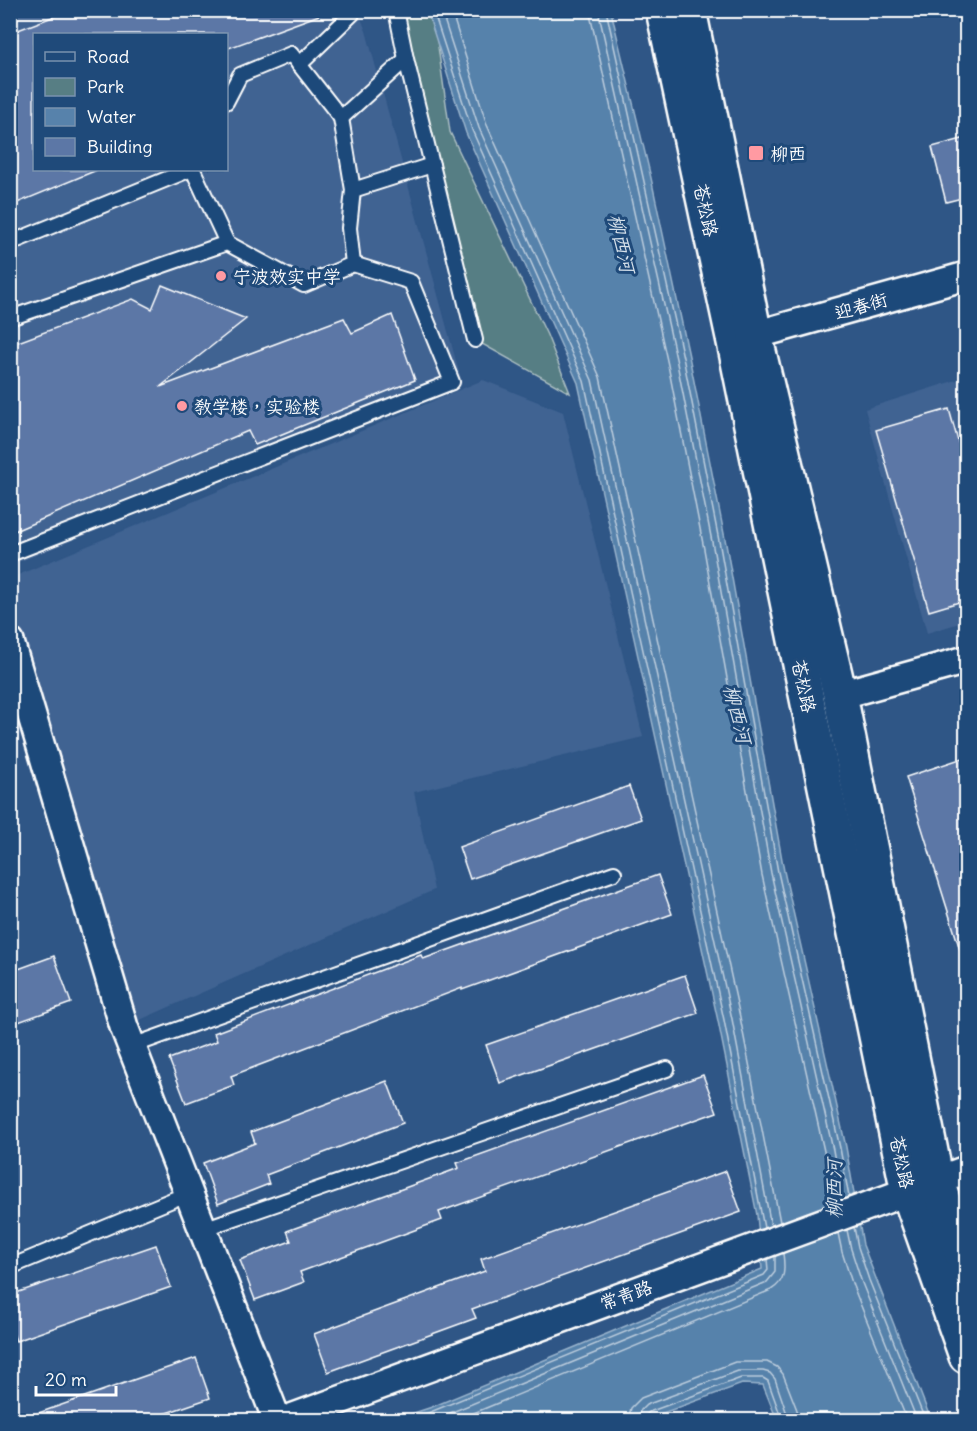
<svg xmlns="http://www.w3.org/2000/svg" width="977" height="1431" font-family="Delius,'LXGW WenKai TC',sans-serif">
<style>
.built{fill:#406392;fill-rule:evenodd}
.green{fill:#577e84;stroke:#abbec2;stroke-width:1.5}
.water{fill:#5782ab;stroke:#9ab4cd;stroke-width:1.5}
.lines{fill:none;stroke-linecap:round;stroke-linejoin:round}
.shore{stroke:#bccddd;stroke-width:1.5}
.building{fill:#5c77a6;stroke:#fff;stroke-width:1.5}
.service-casing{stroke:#fff;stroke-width:18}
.minor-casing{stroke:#fff;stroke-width:32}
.secondary-casing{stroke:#fff;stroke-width:38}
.service{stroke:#1f4a7a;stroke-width:14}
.minor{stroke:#1f4a7a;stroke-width:27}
.secondary{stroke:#1f4a7a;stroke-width:33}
.poi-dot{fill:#ff9aa2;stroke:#1f4a7a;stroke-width:2}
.labels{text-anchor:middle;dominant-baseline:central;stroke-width:6;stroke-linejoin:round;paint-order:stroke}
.poi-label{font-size:18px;fill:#fff;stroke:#1f4a7a;text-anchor:start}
.street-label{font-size:18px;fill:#fff;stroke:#1f4a7a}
.water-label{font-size:20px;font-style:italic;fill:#d5e0ea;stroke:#1f4a7a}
</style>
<rect width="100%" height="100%" fill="#2f5686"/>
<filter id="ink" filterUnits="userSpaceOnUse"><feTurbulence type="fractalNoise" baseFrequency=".0167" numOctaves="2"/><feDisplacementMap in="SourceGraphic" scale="12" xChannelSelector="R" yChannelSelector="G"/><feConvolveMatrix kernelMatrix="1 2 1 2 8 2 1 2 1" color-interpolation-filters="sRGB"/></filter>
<g filter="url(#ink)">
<g class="built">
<path d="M 11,11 L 358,11 L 366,31 L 462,383 L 11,565 ZM 34,34 L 226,34 L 226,170 L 34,170 Z"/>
<path d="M 966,377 L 966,621 L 927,633 L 865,409 Z"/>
<path d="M 483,380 L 563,412 L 643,737 L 414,792 L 434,890 L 124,1027 L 11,642 L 11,578 Z"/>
</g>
<path class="green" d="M 400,11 L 433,11 L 450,132 L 547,335 L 570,393 L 475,340 Z"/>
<path class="water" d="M 427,11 L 611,11 L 651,178 L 690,361 L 726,544 L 784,871 L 846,1147 L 863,1245 L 931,1420 L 777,1420 L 763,1385 L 742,1384 L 644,1420 L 393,1420 L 432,1407 L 762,1269 L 757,1215 L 718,1021 L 578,383 L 466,133 Z"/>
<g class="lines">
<g class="shore">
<path d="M 433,10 L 472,130 L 584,381 L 724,1020 L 764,1228"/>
<path d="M 441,10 L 479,128 L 592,380 L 732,1019 L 771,1226"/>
<path d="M 451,10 L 487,125 L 600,377 L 740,1017 L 780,1222"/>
<path d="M 589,10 L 668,365 L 704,549 L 762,875 L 824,1151 L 833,1203"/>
<path d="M 598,10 L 677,363 L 713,547 L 771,873 L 833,1150 L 842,1200"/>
<path d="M 606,10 L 684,362 L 720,546 L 778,872 L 840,1148 L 849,1197"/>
<path d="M 854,1227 L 858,1247 L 869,1280 L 925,1420"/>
<path d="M 847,1230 L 851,1249 L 862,1283 L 917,1420"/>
<path d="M 838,1233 L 842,1252 L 853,1286 L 907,1420"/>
<path d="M 411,1420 L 764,1275 L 768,1270 L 767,1259"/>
<path d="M 433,1420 L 767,1282 L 775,1272 L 775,1256"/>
<path d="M 457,1420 L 771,1290 C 786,1281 785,1269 783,1253"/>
<path d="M 628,1420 L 631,1408 L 641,1398 L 735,1362 L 767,1362 L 777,1367 L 783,1374 L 797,1410 L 798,1420"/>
<path d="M 637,1420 L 640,1411 L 646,1405 L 738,1371 L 763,1371 L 770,1373 L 775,1379 L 789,1420"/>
<path d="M 645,1420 L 645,1416 L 649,1412 L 741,1378 L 763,1378 L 768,1381 L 782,1420"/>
</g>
</g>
<g class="building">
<path d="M 71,10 L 324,10 L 325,13 L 226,49 L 226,34 L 34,34 L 34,170 L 97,170 L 10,206 L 10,33 Z"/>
<path d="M 966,138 L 966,197 L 946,202 L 932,147 Z"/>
<path d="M 162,285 L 246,319 L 160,387 L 344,318 L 352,333 L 392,315 L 415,380 L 255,445 L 248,431 L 10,533 L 10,345 L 133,299 L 152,309 Z"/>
<path d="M 949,409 L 966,470 L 966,600 L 929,611 L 876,430 Z"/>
<path d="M 966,757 L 966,955 L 962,956 L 906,777 Z"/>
<path d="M 629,786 L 641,819 L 470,879 L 459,847 Z"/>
<path d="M 658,875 L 672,914 L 462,990 L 462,988 L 231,1076 L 234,1085 L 186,1103 L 169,1059 L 217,1041 L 214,1033 L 421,955 L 423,959 Z"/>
<path d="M 54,956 L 71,1003 L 10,1025 L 10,972 Z"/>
<path d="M 685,975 L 698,1013 L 500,1083 L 486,1045 Z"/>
<path d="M 703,1075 L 717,1112 L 439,1212 L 442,1220 L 300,1272 L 304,1282 L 255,1300 L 240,1260 L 291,1241 L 287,1231 L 459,1168 L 457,1163 Z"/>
<path d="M 387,1081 L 403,1123 L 266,1175 L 269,1184 L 218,1204 L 203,1163 L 255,1143 L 251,1132 Z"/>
<path d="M 726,1171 L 741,1212 L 472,1309 L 476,1318 L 328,1372 L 314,1334 L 485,1271 L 481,1259 Z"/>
<path d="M 156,1245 L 171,1287 L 16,1341 L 10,1325 L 10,1295 Z"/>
<path d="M 196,1358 L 210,1398 L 146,1420 L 27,1420 L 27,1417 Z"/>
</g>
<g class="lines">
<g class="service-casing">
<g id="service">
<path d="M 396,10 L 406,59 L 475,340"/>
<path d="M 299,65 L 352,14 L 351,10"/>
<path d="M 226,102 L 240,75 L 291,54 L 341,118 L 406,59"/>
<path d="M 341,118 L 353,190"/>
<path d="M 193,170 L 227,243"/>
<path d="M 10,243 L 189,170"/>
<path d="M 10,318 L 227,243 L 304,285 L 353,264 L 349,228 L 353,190 L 432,165"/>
<path d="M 10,554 L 452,382 L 411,282 L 353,264"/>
<path d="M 132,1046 L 614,873"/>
<path d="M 203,1229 L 667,1069"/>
<path d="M 10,1267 L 189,1193"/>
</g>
</g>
<g class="minor-casing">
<g id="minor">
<path d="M 755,335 L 966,276"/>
<path d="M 10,642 L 124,1027 L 277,1420"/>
<path d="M 840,695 L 966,660"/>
<path d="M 286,1420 L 966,1170"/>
</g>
</g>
<g class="secondary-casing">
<g id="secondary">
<path d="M 663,10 L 734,342 L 908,1192 L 966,1356"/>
<path d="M 689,10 L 755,335 L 840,695 L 937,1182 L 966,1267"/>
</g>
</g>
<use href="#service" class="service"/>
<use href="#minor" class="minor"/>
<use href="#secondary" class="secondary"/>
</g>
</g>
<g class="poi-dot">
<rect x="748" y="145" width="16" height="16" rx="3"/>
<circle cx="221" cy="276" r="6"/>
<circle cx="182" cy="406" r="6"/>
</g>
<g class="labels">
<g class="poi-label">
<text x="770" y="153">柳西</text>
<text x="233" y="276">宁波效实中学</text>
<text x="194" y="406">教学楼，实验楼</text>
</g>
<g class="street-label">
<text transform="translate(706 210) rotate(78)">苍松路</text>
<text transform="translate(861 306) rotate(-16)">迎春街</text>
<text transform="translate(804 686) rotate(78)">苍松路</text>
<text transform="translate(902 1162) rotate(78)">苍松路</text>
<text transform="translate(626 1295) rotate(-20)">常青路</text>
</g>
<g class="water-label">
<text transform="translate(622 243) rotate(77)">柳西河</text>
<text transform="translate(738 714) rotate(76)">柳西河</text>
<text transform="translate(833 1189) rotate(-90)">柳西河</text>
</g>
</g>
<rect width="977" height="1431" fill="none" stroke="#1f4a7a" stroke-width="36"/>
<rect x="18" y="18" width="941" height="1395" fill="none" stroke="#fff" stroke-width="2" filter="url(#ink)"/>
<rect x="33" y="33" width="195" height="138" fill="#1f4a7a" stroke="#7992af" stroke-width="1.5"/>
<rect x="45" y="52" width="30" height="9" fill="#1f4a7a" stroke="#7992af" stroke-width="1.5"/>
<text x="87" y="63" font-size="18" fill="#ffffff">Road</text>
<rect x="45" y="78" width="30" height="18" fill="#577e84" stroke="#7992af" stroke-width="1.5"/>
<text x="87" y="93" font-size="18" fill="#ffffff">Park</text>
<rect x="45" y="108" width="30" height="18" fill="#5782ab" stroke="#7992af" stroke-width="1.5"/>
<text x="87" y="123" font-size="18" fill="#ffffff">Water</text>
<rect x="45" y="138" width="30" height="18" fill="#5c77a6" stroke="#7992af" stroke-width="1.5"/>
<text x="87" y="153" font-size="18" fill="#ffffff">Building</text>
<path d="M36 1386v9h80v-9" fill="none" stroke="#ffffff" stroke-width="3"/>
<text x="45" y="1386" font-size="18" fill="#ffffff" stroke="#1f4a7a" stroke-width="4.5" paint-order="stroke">20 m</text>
</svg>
